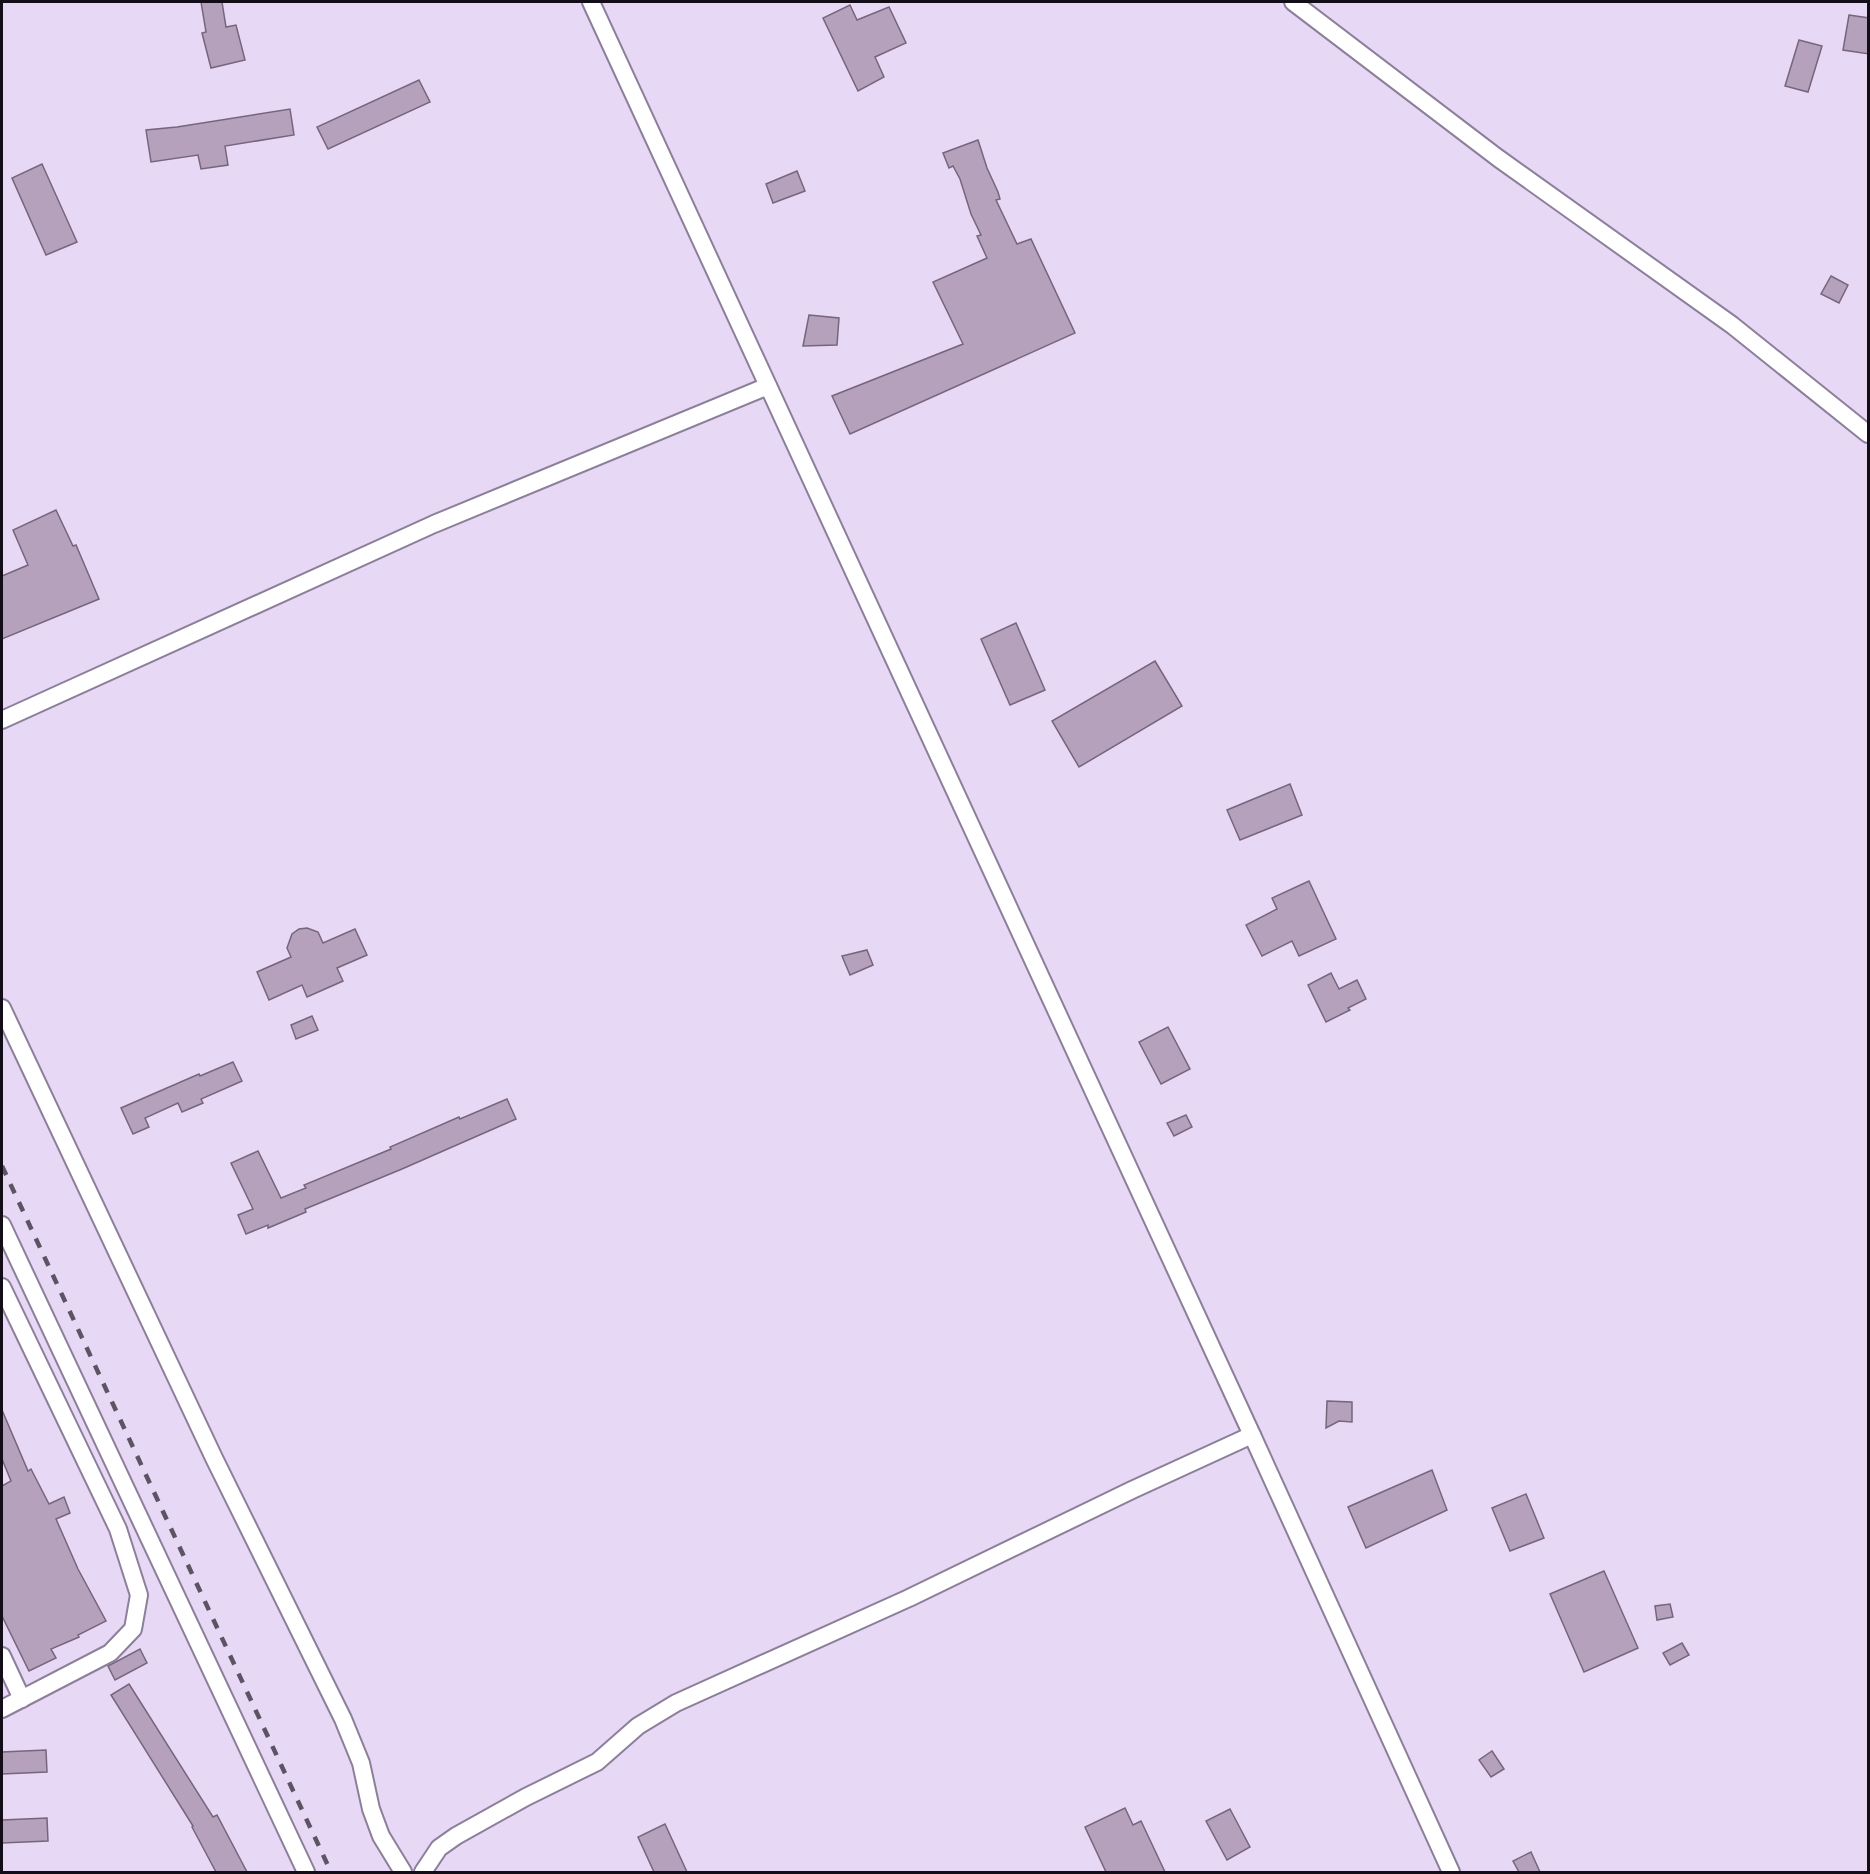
<svg xmlns="http://www.w3.org/2000/svg" width="1870" height="1874" font-family="'Noto Sans',sans-serif">
<style>
.building{fill:#b5a1bb;stroke:#77657c;stroke-width:1.5}
.lines{fill:none;stroke-linecap:round;stroke-linejoin:round}
.minor-casing{stroke:#8c7f9a;stroke-width:20}
.minor{stroke:#fff;stroke-width:16}
.rail{stroke:#5c5464;stroke-width:4.5;stroke-dasharray:10 10;stroke-linecap:butt}
</style>
<rect width="100%" height="100%" fill="#e7d8f6"/>
<g class="building">
<path d="M 201,2 L 222,2 L 226,27 L 236,25 L 245,60 L 211,68 L 202,33 L 206,32 Z"/>
<path d="M 850,5 L 857,20 L 889,7 L 906,43 L 875,57 L 884,77 L 858,91 L 823,18 Z"/>
<path d="M 1849,15 L 1869,18 L 1869,54 L 1843,50 Z"/>
<path d="M 1799,40 L 1822,46 L 1808,92 L 1785,86 Z"/>
<path d="M 419,80 L 430,102 L 328,149 L 317,127 Z"/>
<path d="M 290,109 L 294,135 L 225,146 L 228,165 L 201,169 L 198,155 L 151,162 L 146,130 L 177,127 Z"/>
<path d="M 978,140 L 987,168 L 998,192 L 1000,199 L 996,200 L 1017,244 L 1031,239 L 1075,333 L 850,434 L 832,396 L 963,344 L 933,282 L 987,258 L 977,236 L 981,235 L 971,214 L 960,179 L 953,166 L 949,168 L 943,153 Z"/>
<path d="M 42,164 L 77,242 L 46,255 L 12,178 Z"/>
<path d="M 797,171 L 805,191 L 773,203 L 766,184 Z"/>
<path d="M 1831,276 L 1848,285 L 1839,303 L 1821,294 Z"/>
<path d="M 809,315 L 839,318 L 837,345 L 803,346 Z"/>
<path d="M 56,510 L 73,546 L 76,545 L 99,599 L 2,639 L 2,576 L 28,565 L 13,530 Z"/>
<path d="M 1016,623 L 1045,690 L 1010,705 L 981,639 Z"/>
<path d="M 1155,661 L 1182,706 L 1079,767 L 1052,721 Z"/>
<path d="M 1290,784 L 1302,815 L 1240,840 L 1227,810 Z"/>
<path d="M 1309,881 L 1336,939 L 1299,956 L 1292,941 L 1262,956 L 1246,925 L 1277,909 L 1272,898 Z"/>
<path d="M 307,928 L 318,932 L 323,943 L 355,929 L 367,955 L 337,968 L 343,981 L 307,997 L 302,985 L 269,1000 L 257,972 L 291,957 L 287,948 L 292,934 L 299,929 Z"/>
<path d="M 867,950 L 873,965 L 850,975 L 842,956 Z"/>
<path d="M 1331,973 L 1339,989 L 1357,980 L 1366,999 L 1348,1008 L 1350,1010 L 1326,1022 L 1308,985 Z"/>
<path d="M 312,1016 L 318,1030 L 296,1039 L 291,1025 Z"/>
<path d="M 1168,1027 L 1190,1069 L 1161,1084 L 1139,1042 Z"/>
<path d="M 233,1062 L 242,1081 L 201,1099 L 203,1103 L 182,1112 L 178,1103 L 145,1118 L 149,1127 L 133,1134 L 121,1108 L 199,1074 L 200,1076 Z"/>
<path d="M 507,1099 L 516,1119 L 402,1169 L 305,1209 L 306,1212 L 268,1228 L 268,1225 L 246,1234 L 238,1215 L 253,1209 L 231,1163 L 258,1151 L 281,1198 L 306,1188 L 304,1185 L 391,1149 L 390,1147 L 459,1117 L 460,1119 Z"/>
<path d="M 1186,1115 L 1192,1127 L 1174,1136 L 1167,1123 Z"/>
<path d="M 1327,1401 L 1352,1402 L 1352,1422 L 1339,1421 L 1326,1428 Z"/>
<path d="M 2,1410 L 28,1471 L 31,1469 L 49,1504 L 64,1497 L 70,1513 L 56,1519 L 78,1569 L 106,1621 L 78,1635 L 79,1637 L 51,1649 L 56,1658 L 29,1671 L 2,1616 L 2,1486 L 11,1481 L 2,1459 Z"/>
<path d="M 1432,1470 L 1447,1510 L 1366,1548 L 1348,1507 Z"/>
<path d="M 1526,1494 L 1544,1538 L 1510,1551 L 1492,1508 Z"/>
<path d="M 1604,1571 L 1638,1648 L 1584,1672 L 1550,1594 Z"/>
<path d="M 1670,1604 L 1673,1617 L 1657,1620 L 1655,1606 Z"/>
<path d="M 1682,1643 L 1689,1655 L 1670,1665 L 1663,1653 Z"/>
<path d="M 140,1649 L 147,1663 L 115,1680 L 108,1666 Z"/>
<path d="M 129,1684 L 213,1817 L 217,1815 L 247,1872 L 216,1872 L 192,1827 L 193,1826 L 111,1695 Z"/>
<path d="M 46,1750 L 47,1772 L 2,1774 L 2,1752 Z"/>
<path d="M 1492,1751 L 1504,1769 L 1491,1777 L 1479,1760 Z"/>
<path d="M 1125,1808 L 1133,1825 L 1141,1821 L 1165,1872 L 1106,1872 L 1085,1827 Z"/>
<path d="M 1230,1809 L 1250,1847 L 1227,1860 L 1206,1821 Z"/>
<path d="M 47,1818 L 48,1841 L 2,1843 L 2,1820 Z"/>
<path d="M 665,1824 L 687,1872 L 654,1872 L 638,1837 Z"/>
<path d="M 1531,1852 L 1540,1872 L 1519,1872 L 1513,1861 Z"/>
</g>
<g class="lines">
<g class="minor-casing">
<g id="minor">
<path d="M 591,2 L 1252,1435 L 1451,1872"/>
<path d="M 1293,2 L 1498,158 L 1732,325 L 1868,434"/>
<path d="M 2,720 L 434,524 L 768,386"/>
<path d="M 2,1008 L 214,1458 L 343,1719 L 361,1763 L 371,1809 L 381,1836 L 403,1872"/>
<path d="M 2,1225 L 306,1872"/>
<path d="M 2,1287 L 118,1529 L 139,1595 L 133,1629 L 110,1653 L 2,1709"/>
<path d="M 2,1656 L 22,1699"/>
<path d="M 423,1872 L 439,1848 L 456,1836 L 526,1797 L 597,1762 L 638,1726 L 676,1703 L 909,1598 L 1132,1490 L 1252,1435"/>
</g>
</g>
<use href="#minor" class="minor"/>
<path class="rail" d="M 2,1166 L 331,1872"/>
</g>
<rect width="1870" height="1874" fill="none" stroke="#120d16" stroke-width="6"/>
</svg>
